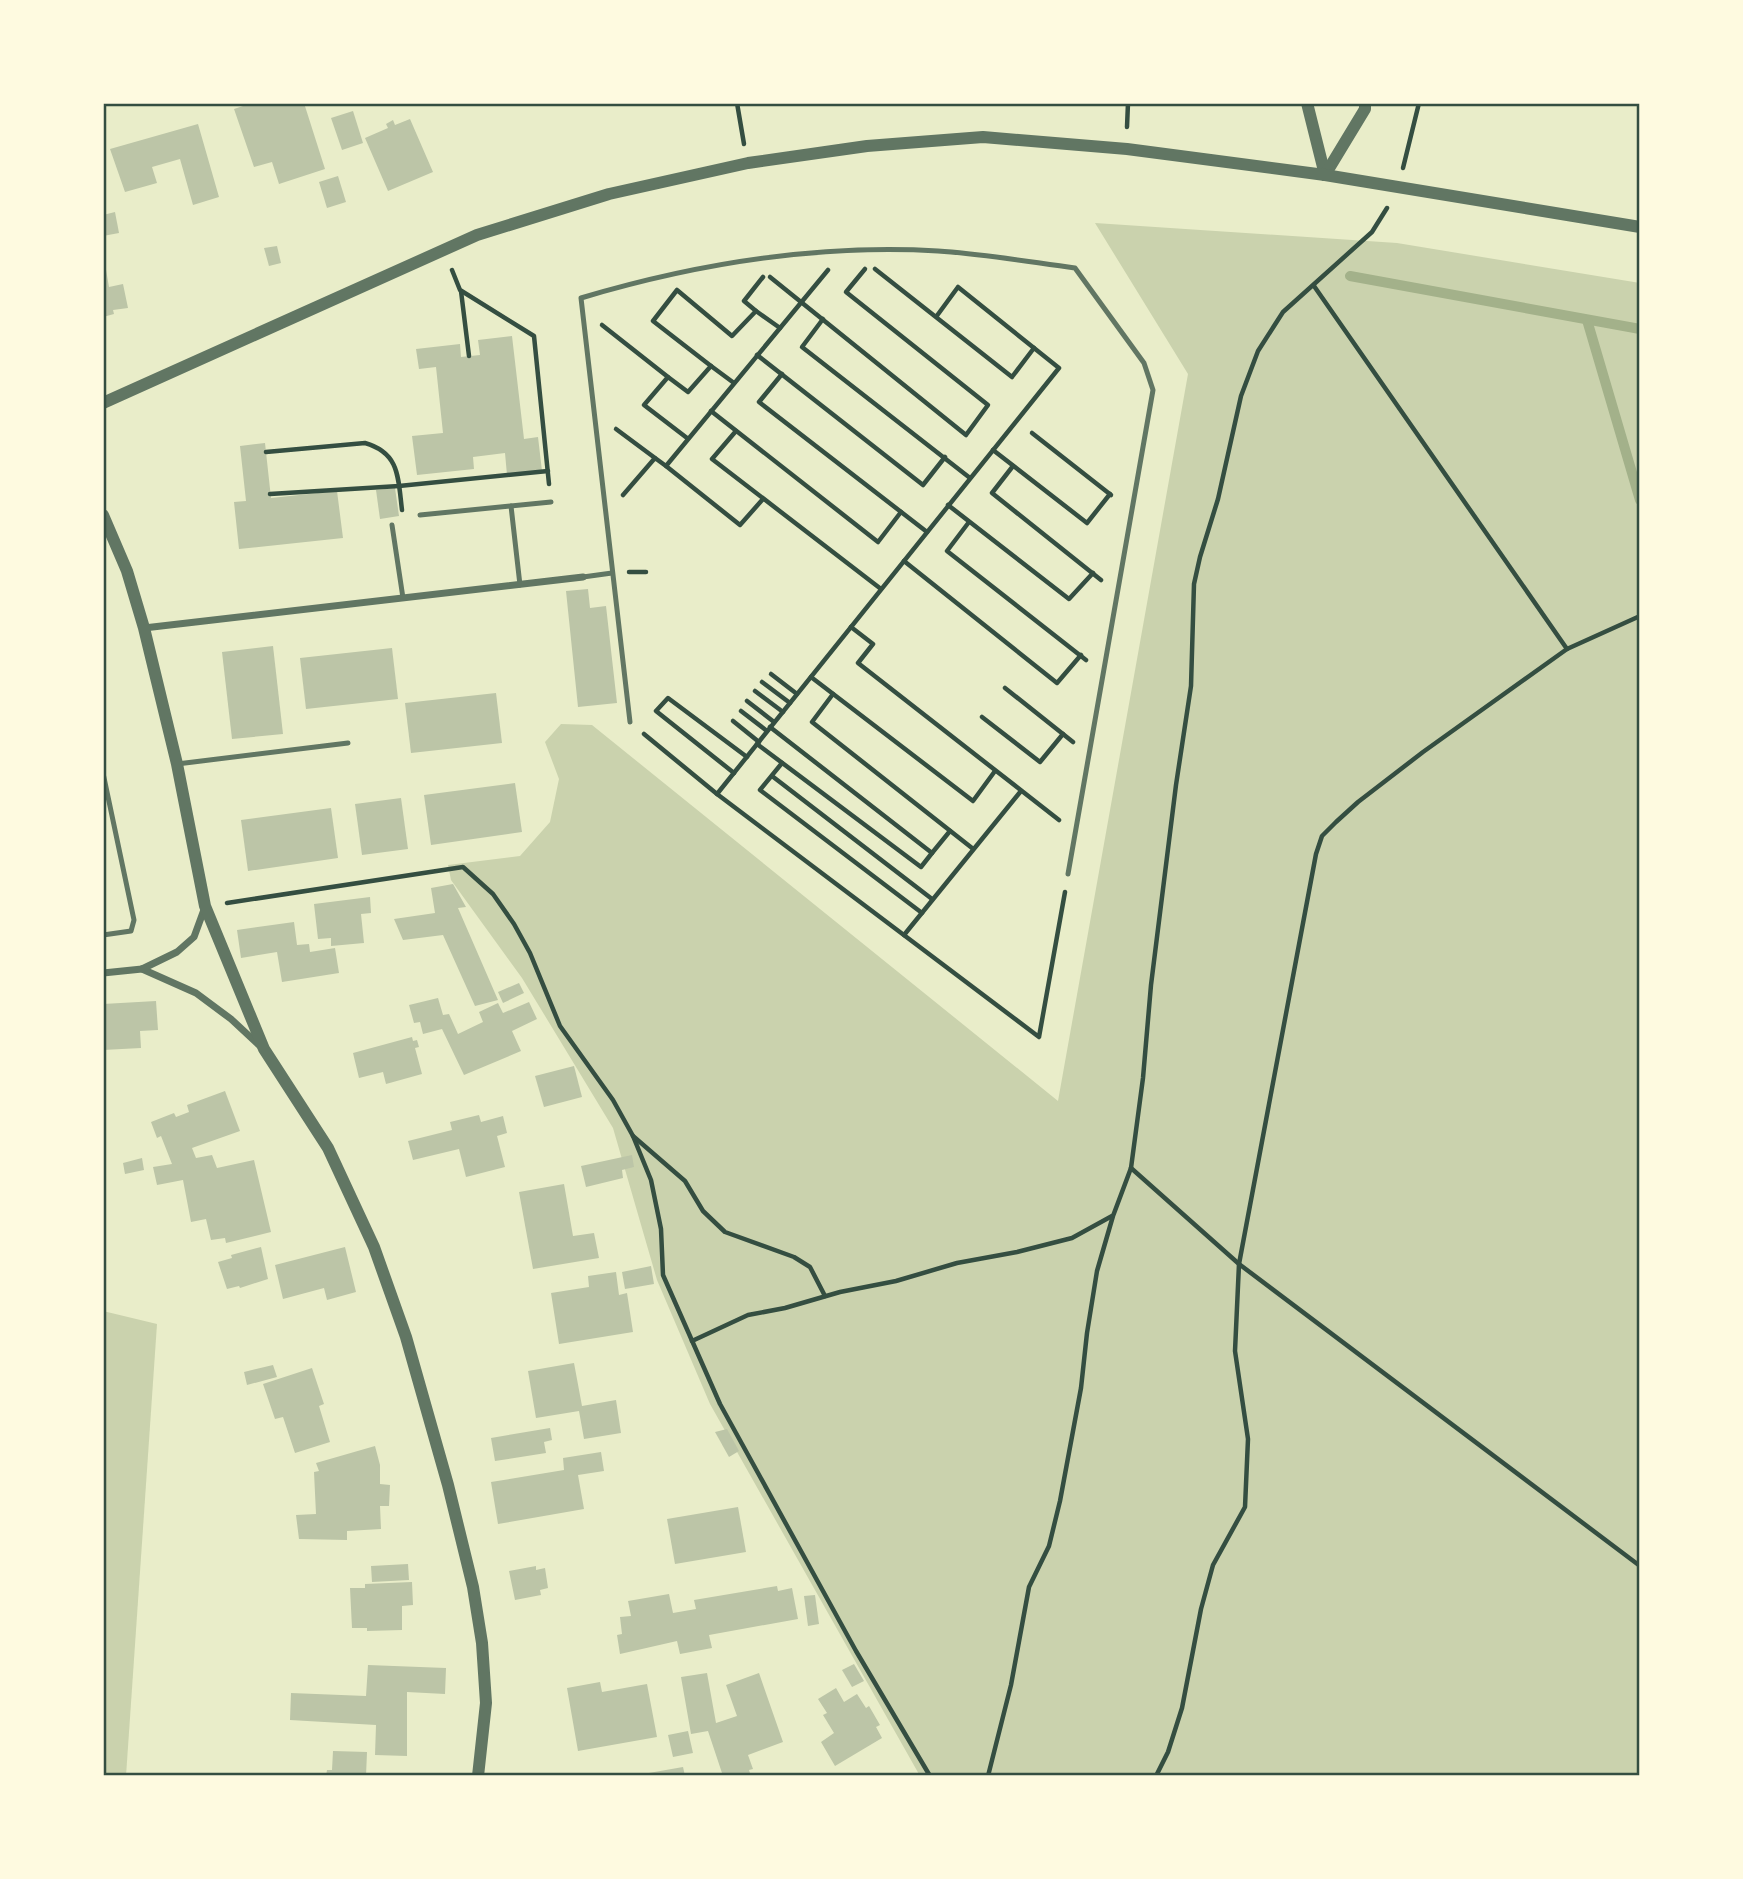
<svg xmlns="http://www.w3.org/2000/svg" width="1743" height="1879" font-family="Merriweather,serif">
<style>
.green{fill:#cad2ad}
.lines{fill:none;stroke-linecap:round;stroke-linejoin:round}
.stream{stroke:#a3b18a;stroke-width:10}
.building{fill:#bcc5a7}
.path{stroke:#344e41;stroke-width:4.5}
.service{stroke:#617663;stroke-width:5}
.minor{stroke:#617663;stroke-width:7}
.tertiary{stroke:#617663;stroke-width:12}
.neatline{fill:none;stroke:#344e41;stroke-width:2.5}
</style>
<rect width="100%" height="100%" fill="#e9edc9"/>
<g class="green">
<path d="M 1095,223 L 1397,243 L 1640,283 L 1640,1776 L 920,1776 L 710,1404 L 657,1280 L 613,1128 L 522,978 L 451,880 L 448,865 L 520,856 L 550,822 L 559,779 L 545,742 L 561,724 L 592,725 L 1058,1101 L 1188,374 Z"/>
<path d="M 103,1311 L 157,1324 L 126,1776 L 103,1776 Z"/>
</g>
<g class="lines">
<g class="stream">
<path d="M 1350,276 L 1640,329"/>
<path d="M 1587,320 L 1640,500"/>
</g>
</g>
<g class="building">
<path d="M 252,103 L 304,103 L 325,169 L 279,184 L 272,162 L 254,167 L 234,109 Z"/>
<path d="M 353,111 L 363,143 L 342,150 L 331,118 Z"/>
<path d="M 410,119 L 433,172 L 388,191 L 365,138 L 388,128 L 386,124 L 393,120 L 395,125 Z"/>
<path d="M 198,124 L 219,197 L 193,205 L 180,159 L 152,167 L 157,183 L 125,192 L 110,149 Z"/>
<path d="M 338,176 L 346,202 L 327,208 L 319,182 Z"/>
<path d="M 115,212 L 119,233 L 103,236 L 103,215 Z"/>
<path d="M 277,246 L 281,263 L 269,266 L 264,248 Z"/>
<path d="M 105,264 L 109,287 L 123,284 L 128,308 L 113,310 L 114,314 L 103,317 Z"/>
<path d="M 512,336 L 524,439 L 538,437 L 542,471 L 507,475 L 505,453 L 473,457 L 474,469 L 417,475 L 412,436 L 443,433 L 436,367 L 419,369 L 416,349 L 460,344 L 461,357 L 480,355 L 478,340 Z"/>
<path d="M 265,443 L 271,498 L 337,491 L 343,538 L 239,549 L 234,502 L 246,501 L 240,446 Z"/>
<path d="M 395,488 L 399,516 L 380,519 L 376,490 Z"/>
<path d="M 588,589 L 590,608 L 606,606 L 617,703 L 578,707 L 566,591 Z"/>
<path d="M 273,646 L 283,734 L 232,739 L 222,652 Z"/>
<path d="M 392,648 L 398,699 L 306,709 L 300,658 Z"/>
<path d="M 496,693 L 502,743 L 411,753 L 405,703 Z"/>
<path d="M 515,783 L 522,832 L 431,845 L 424,795 Z"/>
<path d="M 401,798 L 408,849 L 362,855 L 355,804 Z"/>
<path d="M 331,808 L 338,858 L 248,871 L 241,820 Z"/>
<path d="M 453,884 L 466,907 L 458,908 L 498,1000 L 475,1006 L 443,935 L 403,940 L 394,919 L 435,913 L 431,888 Z"/>
<path d="M 370,897 L 371,913 L 361,914 L 364,943 L 331,946 L 331,938 L 318,939 L 314,904 Z"/>
<path d="M 294,922 L 297,945 L 309,944 L 310,952 L 335,948 L 339,973 L 282,982 L 277,952 L 241,958 L 237,930 Z"/>
<path d="M 519,983 L 524,993 L 503,1003 L 498,992 Z"/>
<path d="M 438,998 L 443,1015 L 449,1014 L 458,1034 L 483,1022 L 479,1012 L 498,1003 L 503,1013 L 529,1002 L 537,1019 L 512,1031 L 521,1051 L 464,1075 L 442,1029 L 423,1034 L 420,1022 L 414,1023 L 409,1005 Z"/>
<path d="M 156,1001 L 158,1030 L 140,1031 L 141,1048 L 103,1050 L 103,1004 Z"/>
<path d="M 412,1037 L 413,1041 L 417,1040 L 419,1047 L 415,1048 L 422,1074 L 386,1084 L 383,1072 L 359,1078 L 353,1053 Z"/>
<path d="M 574,1066 L 582,1097 L 544,1107 L 535,1076 Z"/>
<path d="M 225,1091 L 240,1131 L 192,1148 L 196,1158 L 212,1155 L 217,1168 L 254,1160 L 271,1232 L 226,1243 L 225,1238 L 211,1240 L 206,1219 L 191,1222 L 183,1180 L 157,1185 L 153,1167 L 172,1164 L 161,1136 L 157,1138 L 151,1122 L 174,1113 L 176,1117 L 189,1112 L 187,1105 Z"/>
<path d="M 479,1115 L 481,1122 L 503,1116 L 507,1133 L 497,1136 L 505,1167 L 466,1177 L 459,1149 L 413,1160 L 408,1141 L 452,1130 L 450,1122 Z"/>
<path d="M 632,1155 L 634,1167 L 622,1170 L 623,1178 L 586,1187 L 581,1166 Z"/>
<path d="M 142,1158 L 144,1170 L 125,1174 L 123,1163 Z"/>
<path d="M 564,1184 L 573,1236 L 594,1233 L 599,1258 L 533,1269 L 519,1192 Z"/>
<path d="M 261,1247 L 268,1279 L 240,1288 L 239,1286 L 227,1289 L 218,1262 L 232,1258 L 231,1255 Z"/>
<path d="M 345,1247 L 356,1292 L 327,1300 L 324,1288 L 283,1299 L 275,1265 Z"/>
<path d="M 651,1266 L 654,1284 L 625,1289 L 622,1272 Z"/>
<path d="M 616,1272 L 619,1295 L 627,1293 L 633,1332 L 559,1344 L 551,1293 L 589,1287 L 588,1276 Z"/>
<path d="M 574,1363 L 582,1406 L 616,1400 L 621,1433 L 584,1439 L 579,1411 L 536,1418 L 528,1371 Z"/>
<path d="M 273,1365 L 277,1377 L 247,1385 L 244,1372 Z"/>
<path d="M 312,1368 L 324,1404 L 319,1406 L 330,1442 L 295,1453 L 283,1417 L 275,1419 L 263,1384 Z"/>
<path d="M 550,1428 L 552,1440 L 544,1442 L 546,1453 L 495,1461 L 491,1438 Z"/>
<path d="M 727,1429 L 739,1451 L 729,1457 L 715,1432 Z"/>
<path d="M 375,1446 L 380,1465 L 380,1484 L 390,1485 L 389,1506 L 380,1506 L 381,1529 L 347,1531 L 347,1540 L 299,1539 L 296,1515 L 316,1514 L 314,1472 L 319,1471 L 316,1463 Z"/>
<path d="M 601,1452 L 604,1471 L 578,1475 L 584,1509 L 498,1524 L 491,1482 L 564,1470 L 563,1458 Z"/>
<path d="M 738,1507 L 746,1552 L 675,1564 L 667,1519 Z"/>
<path d="M 408,1564 L 409,1580 L 372,1582 L 371,1566 Z"/>
<path d="M 536,1566 L 536,1570 L 545,1568 L 548,1588 L 540,1590 L 541,1595 L 515,1600 L 509,1571 Z"/>
<path d="M 412,1582 L 413,1605 L 402,1606 L 402,1630 L 367,1631 L 367,1628 L 352,1628 L 350,1588 L 365,1588 L 365,1584 Z"/>
<path d="M 777,1586 L 778,1591 L 792,1588 L 798,1619 L 709,1635 L 712,1648 L 680,1654 L 677,1641 L 620,1654 L 617,1635 L 622,1634 L 620,1617 L 631,1616 L 628,1601 L 669,1594 L 673,1613 L 696,1609 L 694,1600 Z"/>
<path d="M 815,1595 L 819,1624 L 808,1626 L 804,1596 Z"/>
<path d="M 854,1664 L 864,1681 L 852,1687 L 842,1670 Z"/>
<path d="M 368,1665 L 446,1668 L 445,1694 L 407,1692 L 407,1756 L 375,1755 L 376,1725 L 290,1720 L 291,1693 L 366,1696 Z"/>
<path d="M 707,1673 L 716,1723 L 737,1716 L 726,1685 L 759,1673 L 783,1742 L 748,1755 L 753,1769 L 749,1770 L 751,1776 L 723,1776 L 708,1731 L 691,1734 L 681,1677 Z"/>
<path d="M 600,1682 L 602,1692 L 647,1684 L 657,1737 L 578,1751 L 567,1688 Z"/>
<path d="M 836,1688 L 844,1702 L 857,1694 L 866,1708 L 869,1706 L 880,1725 L 876,1727 L 882,1738 L 835,1766 L 821,1742 L 834,1733 L 823,1715 L 827,1713 L 818,1699 Z"/>
<path d="M 688,1731 L 693,1753 L 673,1757 L 668,1735 Z"/>
<path d="M 333,1751 L 367,1752 L 366,1776 L 326,1776 L 327,1770 L 332,1770 Z"/>
<path d="M 683,1767 L 685,1776 L 643,1776 L 643,1774 Z"/>
</g>
<g class="lines">
<g class="path">
<path d="M 737,103 L 744,144"/>
<path d="M 1127,127 L 1128,103"/>
<path d="M 1403,168 L 1419,103"/>
<path d="M 875,269 L 1012,377 L 1034,348 L 958,287 L 936,317"/>
<path d="M 452,270 L 460,290 L 534,336 L 549,484"/>
<path d="M 770,277 L 966,435 L 988,405 L 846,292 L 865,269"/>
<path d="M 1314,286 L 1567,649"/>
<path d="M 461,291 L 469,356"/>
<path d="M 756,311 L 780,328"/>
<path d="M 823,319 L 802,347 L 970,478"/>
<path d="M 602,325 L 668,377"/>
<path d="M 757,355 L 923,485 L 945,457"/>
<path d="M 711,366 L 734,383"/>
<path d="M 782,374 L 759,402 L 927,532"/>
<path d="M 711,411 L 878,542 L 901,512"/>
<path d="M 616,429 L 655,458"/>
<path d="M 736,431 L 712,459 L 881,589"/>
<path d="M 1032,433 L 1111,495"/>
<path d="M 687,438 L 644,405 L 668,377 L 688,392 L 711,366 L 653,321 L 677,290 L 732,336 L 756,311 L 744,301 L 763,277"/>
<path d="M 993,450 L 1087,523 L 1110,494"/>
<path d="M 266,452 L 365,443 C 400,453 398,478 402,510"/>
<path d="M 666,466 L 740,525 L 763,499"/>
<path d="M 1013,466 L 992,493 L 1101,580"/>
<path d="M 270,494 L 399,486 L 548,471"/>
<path d="M 623,495 L 655,458 L 666,466 L 828,270"/>
<path d="M 948,505 L 1069,599 L 1093,573"/>
<path d="M 969,522 L 947,551 L 1086,660"/>
<path d="M 904,561 L 1057,683 L 1081,655"/>
<path d="M 629,572 L 646,572"/>
<path d="M 851,627 L 873,644 L 858,663 L 1059,820"/>
<path d="M 771,674 L 797,694"/>
<path d="M 811,677 L 973,801 L 995,771"/>
<path d="M 762,682 L 790,703"/>
<path d="M 1005,688 L 1073,742"/>
<path d="M 755,691 L 783,712"/>
<path d="M 833,694 L 812,722 L 972,848"/>
<path d="M 747,701 L 774,722"/>
<path d="M 741,711 L 767,731"/>
<path d="M 982,717 L 1040,762 L 1063,734"/>
<path d="M 733,721 L 759,742"/>
<path d="M 770,727 L 932,853 L 950,831"/>
<path d="M 644,734 L 717,794 L 1039,1037 L 1065,892"/>
<path d="M 757,744 L 921,867 L 932,853"/>
<path d="M 782,763 L 760,790 L 922,913"/>
<path d="M 734,773 L 656,711 L 668,698 L 747,757"/>
<path d="M 772,776 L 932,899"/>
<path d="M 717,794 L 1059,368 L 1034,348"/>
<path d="M 227,903 L 463,867 L 493,894 L 514,924 L 530,953 L 560,1026 L 613,1100 L 633,1136 L 651,1180 L 661,1229 L 663,1275 L 720,1404 L 856,1651 L 930,1776"/>
<path d="M 904,935 L 1021,791"/>
<path d="M 633,1136 L 685,1181 L 703,1211 L 725,1232 L 794,1257 L 810,1267 L 825,1296"/>
<path d="M 1131,1168 L 1239,1264 L 1640,1566"/>
<path d="M 692,1341 L 748,1315 L 785,1308 L 840,1292 L 896,1281 L 957,1263 L 1017,1252 L 1072,1238 L 1112,1216"/>
<path d="M 988,1776 L 1011,1685 L 1029,1587 L 1049,1546 L 1060,1501 L 1081,1388 L 1087,1333 L 1097,1271 L 1113,1216 L 1131,1168 L 1143,1078 L 1151,985 L 1176,785 L 1191,686 L 1194,584 L 1200,557 L 1218,499 L 1241,396 L 1258,351 L 1283,312 L 1372,232 L 1387,208"/>
<path d="M 1156,1776 L 1168,1752 L 1182,1708 L 1201,1609 L 1213,1565 L 1245,1507 L 1248,1439 L 1235,1351 L 1239,1264 L 1316,854 L 1322,836 L 1336,822 L 1358,802 L 1423,752 L 1567,649 L 1640,616"/>
</g>
<g class="service">
<path d="M 511,506 L 520,585"/>
<path d="M 420,515 L 551,502"/>
<path d="M 392,525 L 403,598"/>
<path d="M 583,577 L 612,573"/>
<path d="M 630,722 L 581,298 C 695,264 818,244 938,251 C 984,254 1030,262 1075,268 L 1144,363 L 1153,390 L 1068,874"/>
<path d="M 177,764 L 348,743"/>
<path d="M 103,773 L 134,920 L 131,931 L 103,935"/>
</g>
<g class="minor">
<path d="M 144,628 L 583,577"/>
<path d="M 142,969 L 196,993 L 231,1019 L 260,1046"/>
<path d="M 103,973 L 142,969 L 177,952 L 194,937 L 205,907"/>
</g>
<g class="tertiary">
<path d="M 1307,103 L 1325,175"/>
<path d="M 1325,175 L 1365,109 L 1365,103"/>
<path d="M 103,403 L 477,235 L 609,194 L 748,163 L 867,146 L 983,137 L 1127,149 L 1325,175 L 1640,227"/>
<path d="M 103,515 L 127,571 L 144,628 L 177,764 L 205,906 L 264,1049 L 328,1148 L 374,1247 L 406,1337 L 448,1485 L 473,1587 L 482,1643 L 486,1703 L 478,1776"/>
</g>
</g>
<rect width="1743" height="1879" fill="none" stroke="#fefae0" stroke-width="210"/>
<rect x="105" y="105" width="1533" height="1669" class="neatline"/>
</svg>
